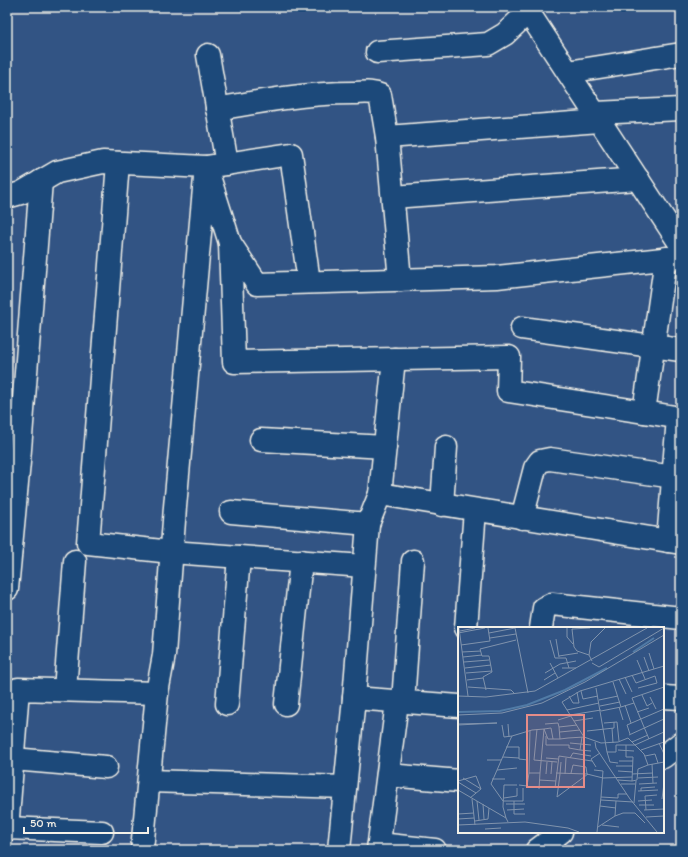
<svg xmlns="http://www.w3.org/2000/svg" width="688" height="857" font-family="Itim,sans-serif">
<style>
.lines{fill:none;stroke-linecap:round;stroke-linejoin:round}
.minor-casing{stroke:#f4f1e8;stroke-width:25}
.minor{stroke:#1f4a7a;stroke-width:22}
.inset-river{fill:none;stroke:#517ba6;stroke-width:2}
.inset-road{fill:none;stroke:#8093ac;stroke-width:1}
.view{fill:#e58c88;fill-opacity:0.15;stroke:#e58c88;stroke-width:2}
.inset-edge{fill:none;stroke:#f4f1e8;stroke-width:2}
</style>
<rect width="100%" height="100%" fill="#325484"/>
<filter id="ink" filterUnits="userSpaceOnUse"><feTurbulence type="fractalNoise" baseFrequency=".025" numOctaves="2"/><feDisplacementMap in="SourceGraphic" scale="8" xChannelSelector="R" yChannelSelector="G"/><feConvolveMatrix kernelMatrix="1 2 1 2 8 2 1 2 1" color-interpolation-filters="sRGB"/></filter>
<g filter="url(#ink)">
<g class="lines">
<g class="minor-casing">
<g id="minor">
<path d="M 525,7 L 681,245"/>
<path d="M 377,52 L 488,44 L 505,34 L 528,12"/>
<path d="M 208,55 L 227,164"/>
<path d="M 568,72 L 681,54"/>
<path d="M 217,109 C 262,101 307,93 353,93 C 362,93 372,91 380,95 L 387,137"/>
<path d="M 595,113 L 681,109"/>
<path d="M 118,163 L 88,543 L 171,552 L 364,566"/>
<path d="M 7,197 L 21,193 L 57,172 L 103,162 L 206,167 L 175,507 L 164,655 L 157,693 L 18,689 L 7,830"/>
<path d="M 393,197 L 638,179"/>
<path d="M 230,243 L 234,362 L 509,357 L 508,391 L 644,412"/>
<path d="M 666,258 L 644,412 L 681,418"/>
<path d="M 400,280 L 387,137 L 600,121"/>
<path d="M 309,282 L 291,154 L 206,167 L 230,243 L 257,284 L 497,277 L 681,257"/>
<path d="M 522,328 L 681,350"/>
<path d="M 261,440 L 385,447"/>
<path d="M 380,494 L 394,359"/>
<path d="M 442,505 L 446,447"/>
<path d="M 231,512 L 368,524"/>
<path d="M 522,518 L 535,468 L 540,461 L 550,459 L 681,478"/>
<path d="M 668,541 L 678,418"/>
<path d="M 7,589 L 19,462 L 41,181"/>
<path d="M 466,628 L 475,510"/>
<path d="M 541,628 L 544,608 L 552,604 L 681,618"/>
<path d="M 65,690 L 75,561"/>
<path d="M 663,697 L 681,698"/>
<path d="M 354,698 L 459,706"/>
<path d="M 403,702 L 413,561"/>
<path d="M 227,704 L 239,557"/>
<path d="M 286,704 L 301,561"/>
<path d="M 663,757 L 681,743"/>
<path d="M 13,759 L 106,767"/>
<path d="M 388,775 L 459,781"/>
<path d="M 149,781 L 345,787"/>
<path d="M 7,828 L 102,832"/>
<path d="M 379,844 L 435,850"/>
<path d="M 142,850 L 157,693"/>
<path d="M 339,850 L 354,698 L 368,524 L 380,494 L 681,543"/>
<path d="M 378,850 L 397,702"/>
<path d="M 537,850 L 561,832"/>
</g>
</g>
<use href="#minor" class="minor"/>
</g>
</g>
<g transform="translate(458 627)">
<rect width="206" height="206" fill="#325484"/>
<path class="inset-river" d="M 175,25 L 196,11M 0,85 L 42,84 L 69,78 L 107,63 L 149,41"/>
<path class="inset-road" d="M 1,1 L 10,69M 57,1 L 70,66M 109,1 L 109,10 L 115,17M 2,4 L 17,1M 0,6 L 27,1M 31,6 L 57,1M 32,11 L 58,7M 98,12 L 101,30M 92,13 L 97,31 L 108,31 L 111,41M 3,18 L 32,14 L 30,1M 4,25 L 23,24M 191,26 L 196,42M 131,28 L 119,24 L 116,20 L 114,2 L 132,1M 101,29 L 120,26M 5,30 L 24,28M 186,30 L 191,44M 179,33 L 187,52M 134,34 L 131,28 L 133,15 L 147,1M 6,35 L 31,33M 92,36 L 100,51M 134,36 L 141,40 L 206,1M 206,39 L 122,64 L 104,75 L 126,110 L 143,116 L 160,115 L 170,111 L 186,127 L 190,138 L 206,135M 7,41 L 33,38M 104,41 L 118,41M 8,46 L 34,44M 87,46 L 102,37 L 118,34M 174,48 L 178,56 L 197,49 L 199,56 L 180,61M 167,50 L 174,65M 161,52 L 168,67M 9,53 L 25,51M 86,53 L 97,46M 10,60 L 53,63 L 56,66M 138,61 L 149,125 L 158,125 L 158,118M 28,63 L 25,50 L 34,45 L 31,29 L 24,29 L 22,22 L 58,13M 123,64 L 125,72 L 140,69M 184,68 L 189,79 L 194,76M 0,69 L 28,70 L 77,64 L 189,1M 111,69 L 115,76 L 121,76 L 119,65M 192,70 L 198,82M 141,73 L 160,69M 176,76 L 174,71 L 206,60M 167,78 L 173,96M 142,79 L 162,75M 161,80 L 165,93M 163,80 L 176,76 L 191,112M 109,83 L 141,76M 143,84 L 163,80 L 155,55M 179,85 L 191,81M 0,88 L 44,86 L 84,76 L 127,55 L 206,8M 112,88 L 143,83M 100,93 L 113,89M 116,94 L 135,91M 146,96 L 159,95 L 161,114M 0,97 L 39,96 L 0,98M 50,97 L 51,110M 87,97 L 100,96 L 101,100M 44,98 L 46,110 L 54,109M 154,101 L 155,116M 79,102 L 76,133 L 99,135M 129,104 L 156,101 L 156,95M 102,105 L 122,103M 172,107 L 169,98 L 206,82M 171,108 L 206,92M 88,109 L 88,118 L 111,118 L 111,121 L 122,123M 124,110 L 122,123 L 133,124M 95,112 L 93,101 L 86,102 L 90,112 L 102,112 L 110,111 L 126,110M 102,112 L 101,100 L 119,98M 137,115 L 138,121 L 172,172 L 199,205M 174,115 L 190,108M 112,116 L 133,118M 201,116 L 206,127M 158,118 L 177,118 L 206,105M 48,120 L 61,120 L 61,132 L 70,133M 160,123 L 176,124M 183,123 L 206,115M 149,125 L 152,135 L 160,136M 187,129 L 197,127 L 200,136M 45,130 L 61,131M 88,131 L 100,132M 112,131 L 115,126 L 133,129M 29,133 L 43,133M 161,134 L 175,134M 194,137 L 195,156M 158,139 L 175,139M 138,140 L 133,132 L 142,126M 39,143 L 59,141M 136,143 L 145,144 L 143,170M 160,144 L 175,145M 71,146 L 72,103M 98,146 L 129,147 L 145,151 L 174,150M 113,146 L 115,138 L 128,140 L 129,147M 88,147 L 89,135M 93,147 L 94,135M 102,147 L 99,170 L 130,147M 102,147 L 103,135M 107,147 L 108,131M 174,147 L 195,146M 5,151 L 23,162M 180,151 L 200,150M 34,152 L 47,152M 81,153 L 98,154M 160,153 L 174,154 L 175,130 L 168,130 L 168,118M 0,154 L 18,149 L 23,162 L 12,171M 174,154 L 179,153 L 180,142 L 190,138M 0,155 L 18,166M 163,157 L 177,157M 181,157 L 199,156M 97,161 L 101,129 L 134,134M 81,162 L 82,146M 0,163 L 48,191 L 50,195M 180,164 L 200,163M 183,164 L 183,161 L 197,160M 46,171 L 59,169 L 59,161M 14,172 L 17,198M 204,172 L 206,156M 143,173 L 175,175M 19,174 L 21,193M 45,174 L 33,157 L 52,113 L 54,109 L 74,103 L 86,102 L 82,146 L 71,146 L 69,159 L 61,158M 45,174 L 65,174 L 65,161M 56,174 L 56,187 L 67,187M 180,174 L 194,173M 176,176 L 178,154M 25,177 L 26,192M 48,177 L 67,177M 181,178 L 196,178M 142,179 L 158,181M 49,183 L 66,182M 186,183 L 206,182M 188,183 L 187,169 L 199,168M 0,187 L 16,186M 157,189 L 165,186 L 177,186 L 187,196M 188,190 L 206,189M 48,191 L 45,180 L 46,158 L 59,158M 0,192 L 16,191M 17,194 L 30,192 L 31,181M 0,198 L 67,195 L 110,201 L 121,205M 144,198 L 161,200M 140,200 L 157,189 L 158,174M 27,202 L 43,201M 139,205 L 143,170 L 160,171 L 160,167 L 169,167"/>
<path class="view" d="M 69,88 L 126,88 L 126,160 L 69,160 Z"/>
<rect width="206" height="206" class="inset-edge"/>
</g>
<rect width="688" height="857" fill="none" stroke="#1f4a7a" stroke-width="24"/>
<rect x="12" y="12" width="664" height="833" fill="none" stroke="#f4f1e8" stroke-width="1.5" filter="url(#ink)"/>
<path d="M24 827v6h124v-6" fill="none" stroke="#f4f1e8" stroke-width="2"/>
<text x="30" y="827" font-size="12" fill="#f4f1e8" stroke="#1f4a7a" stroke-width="3" paint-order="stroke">50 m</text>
</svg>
